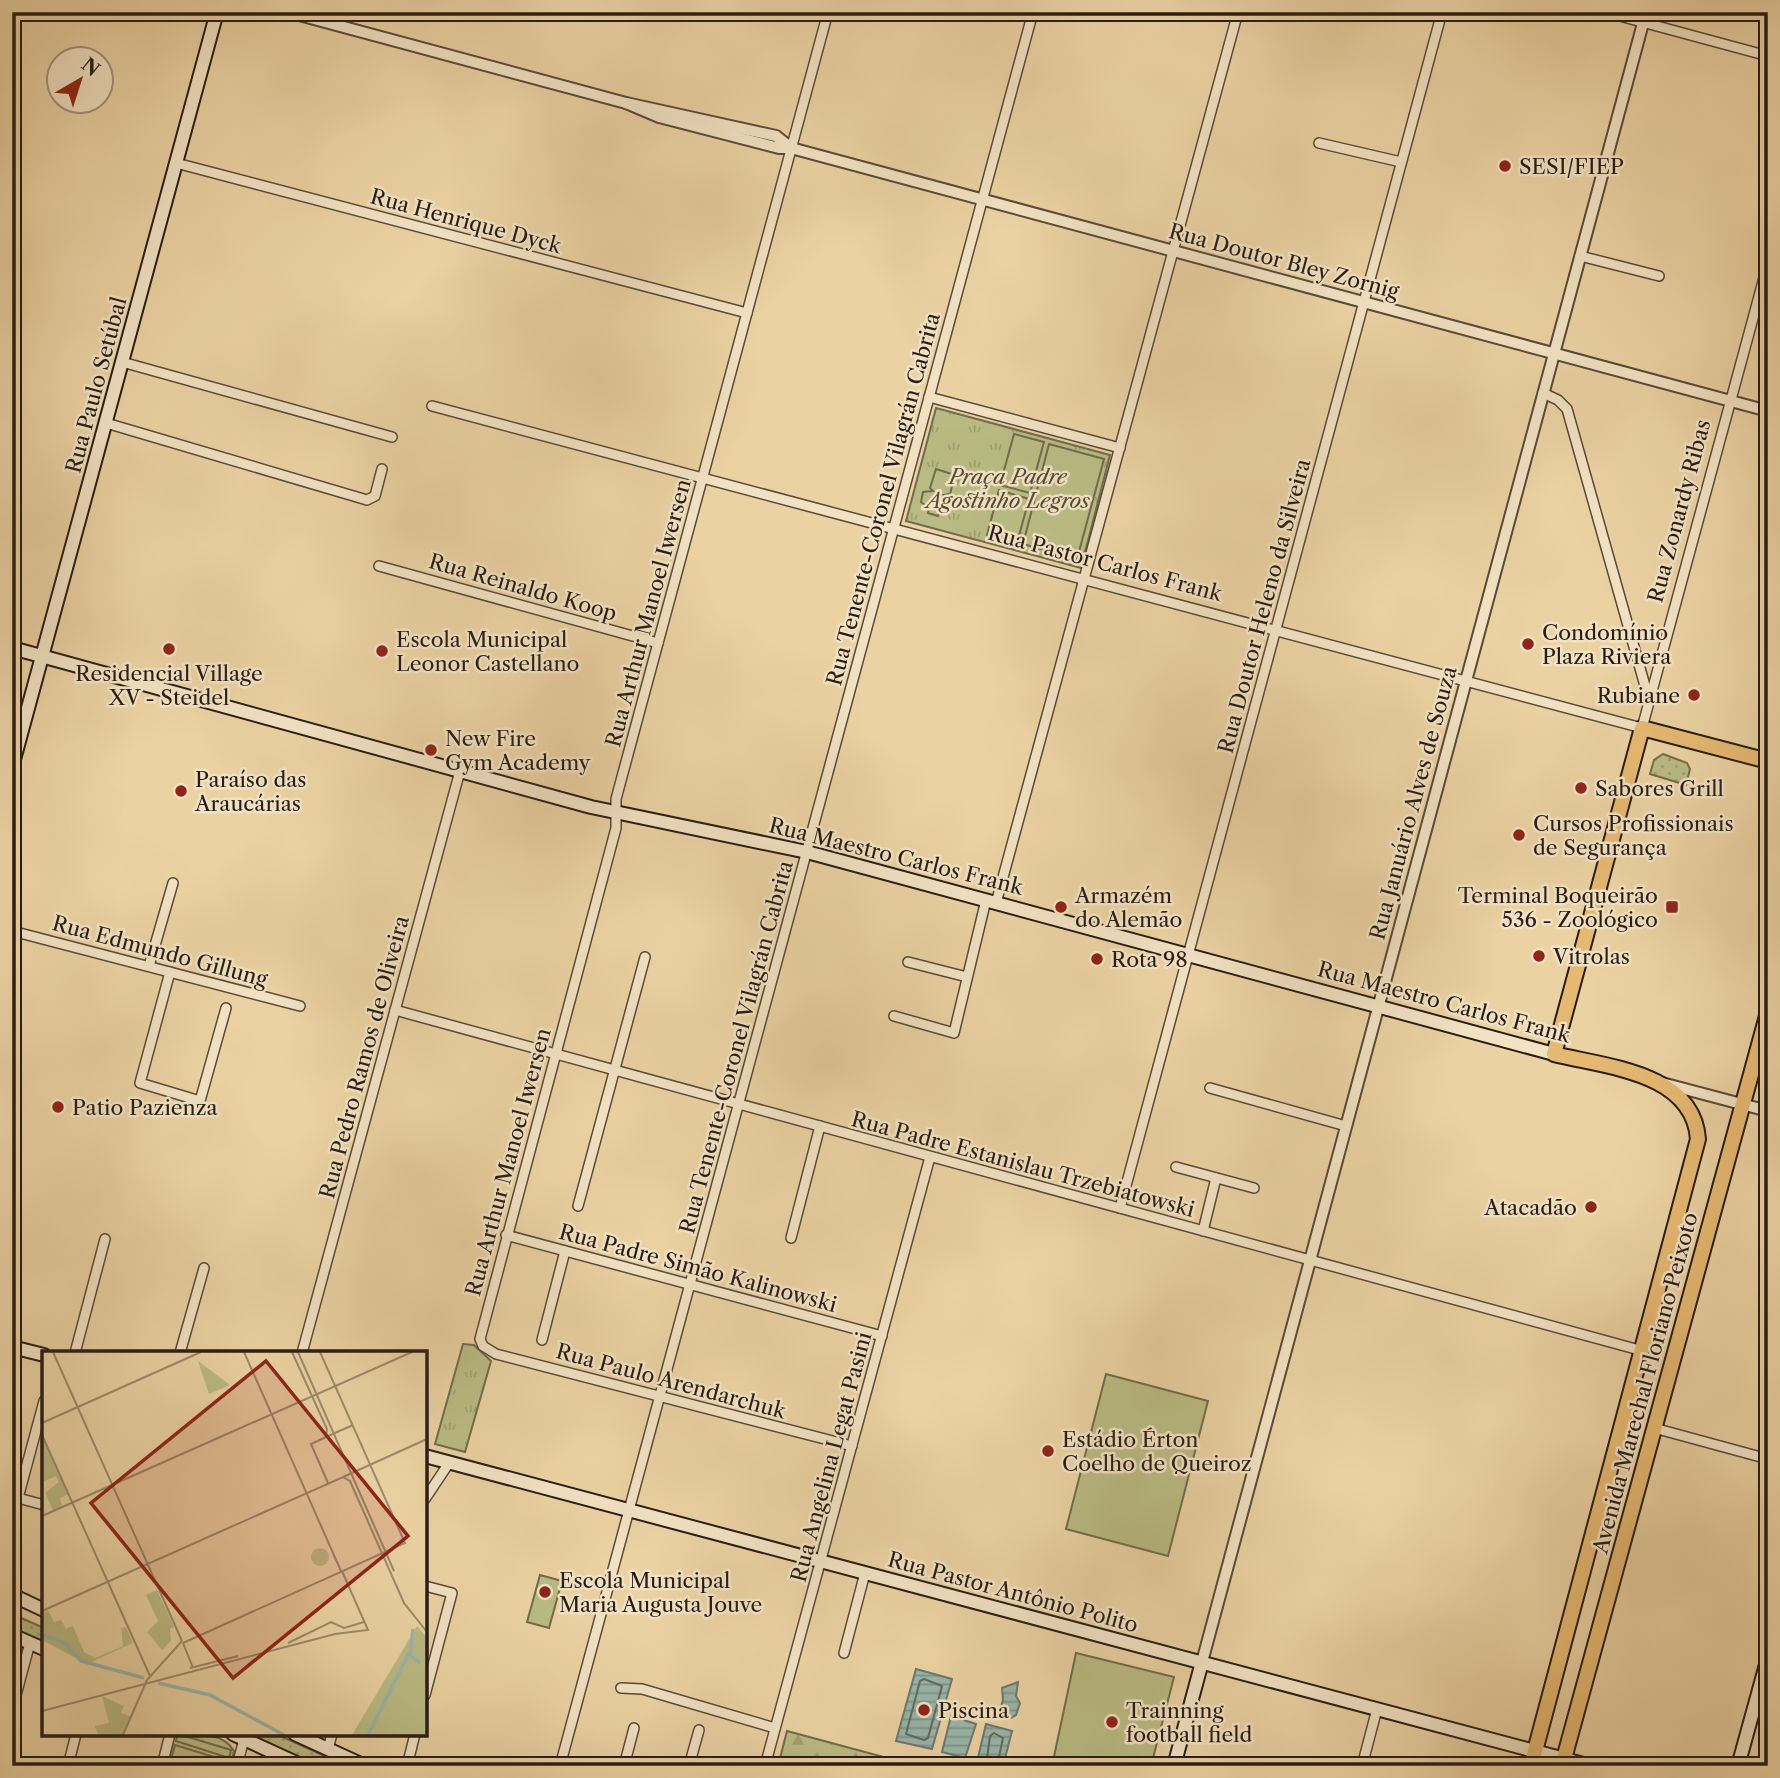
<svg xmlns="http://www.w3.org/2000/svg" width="1780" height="1778" font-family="'Libre Caslon Text',serif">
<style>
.grass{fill:url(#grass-dots);stroke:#716c4d;stroke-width:2}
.forest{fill:url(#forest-firs);stroke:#716c4d;stroke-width:2}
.park{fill:url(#park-tufts);stroke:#716c4d;stroke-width:2}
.garden{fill:#babb84;stroke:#716c4d;stroke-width:2}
.water{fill:url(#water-rules);stroke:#6c796f;stroke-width:2}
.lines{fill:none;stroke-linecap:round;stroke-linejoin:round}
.shore{stroke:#606a60;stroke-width:2}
.minor-casing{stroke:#594a39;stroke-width:12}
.tertiary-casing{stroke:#594a39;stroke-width:14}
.secondary-casing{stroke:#281d16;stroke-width:16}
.primary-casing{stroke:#281d16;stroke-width:18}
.minor{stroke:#f2e2c3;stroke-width:9}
.tertiary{stroke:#f2e2c3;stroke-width:10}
.secondary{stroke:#f2e2c3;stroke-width:12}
.primary{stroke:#e6b972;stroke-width:14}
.poi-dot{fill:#8f2418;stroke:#f2e2c3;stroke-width:2.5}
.labels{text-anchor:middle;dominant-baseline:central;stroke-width:5;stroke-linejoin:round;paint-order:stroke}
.poi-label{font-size:21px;fill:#281d16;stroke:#f2e2c3;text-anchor:start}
.street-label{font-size:21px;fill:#281d16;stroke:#f2e2c3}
.park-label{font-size:21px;font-style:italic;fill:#544c37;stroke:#f2e2c3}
.inset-river{fill:none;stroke:#99b6ab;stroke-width:3.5}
.inset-road{fill:none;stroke:#9d8a6b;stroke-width:2}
.view{fill:#8f2418;fill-opacity:0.15;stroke:#8f2418;stroke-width:3.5}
.inset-edge{fill:none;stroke:#281d16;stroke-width:3.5}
</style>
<defs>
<pattern id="grass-dots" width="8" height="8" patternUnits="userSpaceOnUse" patternTransform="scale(1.75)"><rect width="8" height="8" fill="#babb84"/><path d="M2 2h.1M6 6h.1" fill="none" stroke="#a0a071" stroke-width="1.8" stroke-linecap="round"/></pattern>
<pattern id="forest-firs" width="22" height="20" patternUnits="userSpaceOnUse" patternTransform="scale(1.75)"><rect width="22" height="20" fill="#babb84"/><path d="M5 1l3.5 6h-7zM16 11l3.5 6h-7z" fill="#a0a071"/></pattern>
<pattern id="park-tufts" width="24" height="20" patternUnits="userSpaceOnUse" patternTransform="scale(1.75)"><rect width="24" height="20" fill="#babb84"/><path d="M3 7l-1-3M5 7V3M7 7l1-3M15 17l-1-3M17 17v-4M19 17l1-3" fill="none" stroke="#a0a071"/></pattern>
<pattern id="water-rules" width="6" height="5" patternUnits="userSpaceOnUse" patternTransform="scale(1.75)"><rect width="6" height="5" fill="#99b6ab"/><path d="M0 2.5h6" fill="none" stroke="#7d938a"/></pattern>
</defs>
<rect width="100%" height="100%" fill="#ebd2a3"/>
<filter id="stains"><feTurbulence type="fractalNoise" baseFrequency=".00286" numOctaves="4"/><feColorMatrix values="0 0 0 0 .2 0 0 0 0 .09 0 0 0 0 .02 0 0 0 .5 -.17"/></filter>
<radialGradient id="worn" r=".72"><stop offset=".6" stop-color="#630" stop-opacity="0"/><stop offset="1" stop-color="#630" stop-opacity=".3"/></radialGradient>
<g class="grass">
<path d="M 1663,754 L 1687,763 L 1690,769 L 1686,785 L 1650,774 L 1654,760 Z"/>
<path d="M 12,1614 L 44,1628 L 44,1644 L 12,1629 Z"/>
<path d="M 244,1734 L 276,1734 L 347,1766 L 314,1766 Z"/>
</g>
<path class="forest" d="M 787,1731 L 917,1766 L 778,1766 Z"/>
<g class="park">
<path d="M 936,408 L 1110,455 L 1081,568 L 906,521 Z"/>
<path d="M 463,1344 L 474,1345 L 491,1361 L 465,1452 L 435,1444 Z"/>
<path d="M 174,1734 C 194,1734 223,1731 234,1751 L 231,1766 L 165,1766 Z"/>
</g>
<g class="garden">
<path d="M 1014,434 L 1044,442 L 1030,493 L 1000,485 Z"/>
<path d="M 1049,444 L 1104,459 L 1077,559 L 1023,544 Z"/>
<path d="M 936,469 L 955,475 L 950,494 L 944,495 L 948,497 L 944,512 L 940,512 L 938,516 L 928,513 L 929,508 L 921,502 L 923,492 L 933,491 L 930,488 Z"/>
<path d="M 999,490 L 1029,499 L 1017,543 L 987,535 Z"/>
<path d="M 1106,1374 L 1208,1401 L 1168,1556 L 1066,1529 Z"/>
<path d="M 540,1575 L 562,1581 L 549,1628 L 527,1622 Z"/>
<path d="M 1076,1653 L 1174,1677 L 1151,1766 L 1052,1766 Z"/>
<path d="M 178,1734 L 231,1750 L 229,1758 L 176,1741 Z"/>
<path d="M 175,1745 L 227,1761 L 226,1766 L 169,1766 Z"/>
</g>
<g class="water">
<path d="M 916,1669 L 952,1679 L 932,1749 L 896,1741 Z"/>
<path d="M 1018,1682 L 1016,1696 L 1020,1703 L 1016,1715 L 1011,1718 L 999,1713 L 1003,1700 L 1002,1688 Z"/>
<path d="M 951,1716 L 976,1724 L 965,1758 L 942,1752 Z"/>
<path d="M 986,1724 L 1012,1731 L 1003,1766 L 977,1762 Z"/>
</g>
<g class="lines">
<g class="shore">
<path d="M 924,1679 L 942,1686 L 928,1738 L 924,1740 L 906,1734 L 920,1681 Z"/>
<path d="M 986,1766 L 990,1736 L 994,1733 L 1003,1738 L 997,1766"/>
</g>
<g class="minor-casing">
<g id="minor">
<path d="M 828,12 L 616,799 L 616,828 L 480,1339 L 483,1346 L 496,1354 L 852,1446"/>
<path d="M 1605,12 L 1768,56"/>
<path d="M 1319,143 L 1401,162"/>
<path d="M 176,163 L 747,313"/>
<path d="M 1580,256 L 1659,276"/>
<path d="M 122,362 L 392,437"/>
<path d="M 1543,393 L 1558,400 L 1567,409 L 1649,700"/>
<path d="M 929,397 L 1120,448"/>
<path d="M 432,406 L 1642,728 L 1768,263"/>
<path d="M 106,423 L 367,500 L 375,496 L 382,469"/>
<path d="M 379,566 L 658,643"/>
<path d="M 996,903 L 1238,12"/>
<path d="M 12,931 L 300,1006"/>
<path d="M 908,962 L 967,977"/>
<path d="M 149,966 L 173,883"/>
<path d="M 170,972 L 140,1083 L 200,1101 L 226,1008"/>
<path d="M 395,1010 L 1643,1351"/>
<path d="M 894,1016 L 954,1033 L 986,900"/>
<path d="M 1210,1088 L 1346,1126"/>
<path d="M 1176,1167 L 1254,1188"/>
<path d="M 578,1206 L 645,957"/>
<path d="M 1120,1208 L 1442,12"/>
<path d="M 1203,1231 L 1216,1178"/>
<path d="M 506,1235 L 882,1336"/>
<path d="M 791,1238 L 820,1126"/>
<path d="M 542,1340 L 565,1251"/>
<path d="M 75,1353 L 105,1239"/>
<path d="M 180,1353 L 204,1268"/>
<path d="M 302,1353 L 460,771"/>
<path d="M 1654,1428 L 1768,1459"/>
<path d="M 18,1498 L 44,1505"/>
<path d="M 425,1499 L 449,1463"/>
<path d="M 12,1508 L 18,1498 L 44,1401"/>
<path d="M 425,1586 L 452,1593 L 425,1695"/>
<path d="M 844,1653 L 865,1573"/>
<path d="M 621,1688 L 642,1689 L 775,1728"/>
<path d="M 12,1710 L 30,1643"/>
<path d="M 328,1749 L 332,1734"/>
<path d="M 68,1766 L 76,1734"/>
<path d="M 162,1766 L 170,1734"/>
<path d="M 237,1766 L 244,1739"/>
<path d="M 407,1766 L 415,1734"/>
<path d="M 560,1766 L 1033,12"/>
<path d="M 624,1766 L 634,1728"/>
<path d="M 689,1766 L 699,1730"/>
<path d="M 765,1766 L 930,1157"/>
<path d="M 1362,1766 L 1377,1709"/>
</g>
</g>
<g class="tertiary-casing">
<g id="tertiary">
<path d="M 288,12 L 626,103 L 776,136 L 791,148"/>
<path d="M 626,103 L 659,117 L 779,148 L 791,148 L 1768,411"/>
<path d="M 1662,1083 L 1768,1111"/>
<path d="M 1202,1662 L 1646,12"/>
</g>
</g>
<g class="secondary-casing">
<g id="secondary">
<path d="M 12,648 L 591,807 L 807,852 L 1554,1054"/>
<path d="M 12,767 L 217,12"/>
<path d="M 12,1347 L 44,1355"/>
<path d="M 425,1456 L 1591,1766"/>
<path d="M 12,1595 L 44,1610"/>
<path d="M 12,1635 L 44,1649"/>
<path d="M 233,1734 L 303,1766"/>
<path d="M 295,1734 L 365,1766"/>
<path d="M 1174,1766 L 1202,1662"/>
<path d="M 1738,1766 L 1768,1657"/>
</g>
</g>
<g class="primary-casing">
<g id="primary">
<path d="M 1531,1766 L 1698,1139 C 1693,1072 1606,1067 1554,1054 L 1642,728 L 1768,761"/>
<path d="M 1562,1766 L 1768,1012"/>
</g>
</g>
<use href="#minor" class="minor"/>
<use href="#tertiary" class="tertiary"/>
<use href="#secondary" class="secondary"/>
<use href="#primary" class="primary"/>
</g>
<g class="poi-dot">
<circle cx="1505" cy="166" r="7"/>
<circle cx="1528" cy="644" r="7"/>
<circle cx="169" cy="649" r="7"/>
<circle cx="382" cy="651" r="7"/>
<circle cx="1694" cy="695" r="7"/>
<circle cx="431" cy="750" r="7"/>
<circle cx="1581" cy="788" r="7"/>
<circle cx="181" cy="791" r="7"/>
<circle cx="1519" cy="835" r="7"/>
<circle cx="1061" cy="907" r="7"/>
<rect x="1665" y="900" width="14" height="14" rx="3.5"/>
<circle cx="1539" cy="956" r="7"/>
<circle cx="1097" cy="959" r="7"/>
<circle cx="58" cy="1107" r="7"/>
<circle cx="1591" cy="1207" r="7"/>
<circle cx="1048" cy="1451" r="7"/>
<circle cx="545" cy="1592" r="7"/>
<circle cx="924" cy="1710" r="7"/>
<circle cx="1112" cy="1722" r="7"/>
</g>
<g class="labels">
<g class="poi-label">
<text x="1519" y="166">SESI/FIEP</text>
<text x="1542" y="632">Condomínio<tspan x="1542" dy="24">Plaza Riviera</tspan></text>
<text x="396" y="639">Escola Municipal<tspan x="396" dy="24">Leonor Castellano</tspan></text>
<text x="169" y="673" text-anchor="middle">Residencial Village<tspan x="169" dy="24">XV - Steidel</tspan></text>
<text x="1680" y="695" text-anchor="end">Rubiane</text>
<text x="445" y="738">New Fire<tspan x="445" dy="24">Gym Academy</tspan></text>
<text x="195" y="779">Paraíso das<tspan x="195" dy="24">Araucárias</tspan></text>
<text x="1595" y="788">Sabores Grill</text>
<text x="1533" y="823">Cursos Profissionais<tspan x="1533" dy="24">de Segurança</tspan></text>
<text x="1075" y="895">Armazém<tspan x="1075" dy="24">do Alemão</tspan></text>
<text x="1658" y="895" text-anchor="end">Terminal Boqueirão<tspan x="1658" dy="24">536 - Zoológico</tspan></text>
<text x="1553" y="956">Vitrolas</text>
<text x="1111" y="959">Rota 98</text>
<text x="72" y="1107">Patio Pazienza</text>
<text x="1577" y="1207" text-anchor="end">Atacadão</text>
<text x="1062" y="1439">Estádio Érton<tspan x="1062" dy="24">Coelho de Queiroz</tspan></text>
<text x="559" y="1580">Escola Municipal<tspan x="559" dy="24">Maria Augusta Jouve</tspan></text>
<text x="938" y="1710">Piscina</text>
<text x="1126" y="1710">Trainning<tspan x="1126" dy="24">football field</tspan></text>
</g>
<g class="street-label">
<text transform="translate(466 221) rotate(15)">Rua Henrique Dyck</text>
<text transform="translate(1284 261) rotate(15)">Rua Doutor Bley Zornig</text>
<text transform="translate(96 385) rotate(-75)">Rua Paulo Setúbal</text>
<text transform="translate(883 499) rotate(-75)">Rua Tenente-Coronel Vilagrán Cabrita</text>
<text transform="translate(1679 511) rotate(-75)">Rua Zonardy Ribas</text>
<text transform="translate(1105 563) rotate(15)">Rua Pastor Carlos Frank</text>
<text transform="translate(523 587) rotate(16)">Rua Reinaldo Koop</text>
<text transform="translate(1264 606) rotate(-75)">Rua Doutor Heleno da Silveira</text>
<text transform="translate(648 613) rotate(-75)">Rua Arthur Manoel Iwersen</text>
<text transform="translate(1413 803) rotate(-75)">Rua Januário Alves de Souza</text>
<text transform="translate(896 856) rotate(14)">Rua Maestro Carlos Frank</text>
<text transform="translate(160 951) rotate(15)">Rua Edmundo Gillung</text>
<text transform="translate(1444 1002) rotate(15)">Rua Maestro Carlos Frank</text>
<text transform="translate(736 1047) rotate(-75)">Rua Tenente-Coronel Vilagrán Cabrita</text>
<text transform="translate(364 1057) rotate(-75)">Rua Pedro Ramos de Oliveira</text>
<text transform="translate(508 1162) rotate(-75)">Rua Arthur Manoel Iwersen</text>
<text transform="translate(1023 1164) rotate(15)">Rua Padre Estanislau Trzebiatowski</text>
<text transform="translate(698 1268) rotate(15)">Rua Padre Simão Kalinowski</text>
<text transform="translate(671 1381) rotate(15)">Rua Paulo Arendarchuk</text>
<text transform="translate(1645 1383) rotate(-75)">Avenida Marechal Floriano Peixoto</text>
<text transform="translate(831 1457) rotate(-75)">Rua Angelina Legat Pasini</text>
<text transform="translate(1013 1592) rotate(15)">Rua Pastor Antônio Polito</text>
</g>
<g class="park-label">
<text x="1008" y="476">Praça Padre<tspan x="1008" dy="24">Agostinho Legros</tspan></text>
</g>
</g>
<g transform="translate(42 1351)">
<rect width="385" height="385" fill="#ebd2a3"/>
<path d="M 0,85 L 27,143 L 18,147 L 20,155 L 11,159 L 3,142 L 17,131 L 14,125 L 0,131 ZM 115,239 L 132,276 L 128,278 L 129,290 L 120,299 L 105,281 L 116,270 L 104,244 ZM 6,259 L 12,271 L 19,269 L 24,278 L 31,275 L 42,301 L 53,307 L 81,295 L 79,277 L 84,276 L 91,292 L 45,313 L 0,289 L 0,262 Z" fill="#babb84"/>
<path d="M 375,275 L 385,287 L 385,384 L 310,384 Z" fill="#babb84"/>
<path d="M 156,10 L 188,34 L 167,43 ZM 60,345 L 82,355 L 79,362 L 88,365 L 80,384 L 56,384 L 53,375 L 67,372 Z" fill="#babb84"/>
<path d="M269 206a9 9 0 1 1 18 0a9 9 0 1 1-18 0Z" fill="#babb84"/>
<path class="inset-river" d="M 371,278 L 368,304 L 378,312M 0,283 L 24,293 L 39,310 L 102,327M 116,332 L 168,344 L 242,384M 326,384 L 367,302"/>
<path class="inset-road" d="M 11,1 L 140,290M 202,1 L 299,220M 250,1 L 285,78 L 284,86 L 269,93 L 286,132M 256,1 L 352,220M 0,72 L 159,1M 0,84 L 108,325M 284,86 L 311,74M 301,126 L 385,88M 0,165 L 370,1M 0,260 L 301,126 L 308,130 L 362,252 L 385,281M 141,292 L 363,192 L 278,1M 141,292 L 151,317M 246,292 L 289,271 L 302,277 L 322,271M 148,317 L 196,305M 0,360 L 293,283 L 326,279 L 300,220M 81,384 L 105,329 L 140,290"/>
<path class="view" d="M 224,10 L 366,185 L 191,327 L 49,152 Z"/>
<rect width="385" height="385" class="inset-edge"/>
</g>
<rect width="1780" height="1778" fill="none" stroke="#ebd2a3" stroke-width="42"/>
<rect x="14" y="14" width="1752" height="1750" fill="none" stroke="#281d16" stroke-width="3.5"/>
<rect x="21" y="21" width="1738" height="1736" fill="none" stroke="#281d16" stroke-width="2"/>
<g transform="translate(80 80) rotate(39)"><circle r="33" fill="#f2e2c3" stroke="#a1937e" stroke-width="2"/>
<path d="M0-5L12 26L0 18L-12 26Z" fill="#8f2418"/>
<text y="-10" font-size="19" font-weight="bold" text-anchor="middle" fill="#281d16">N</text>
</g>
<rect width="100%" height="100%" filter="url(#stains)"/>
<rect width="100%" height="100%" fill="url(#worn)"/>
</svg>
